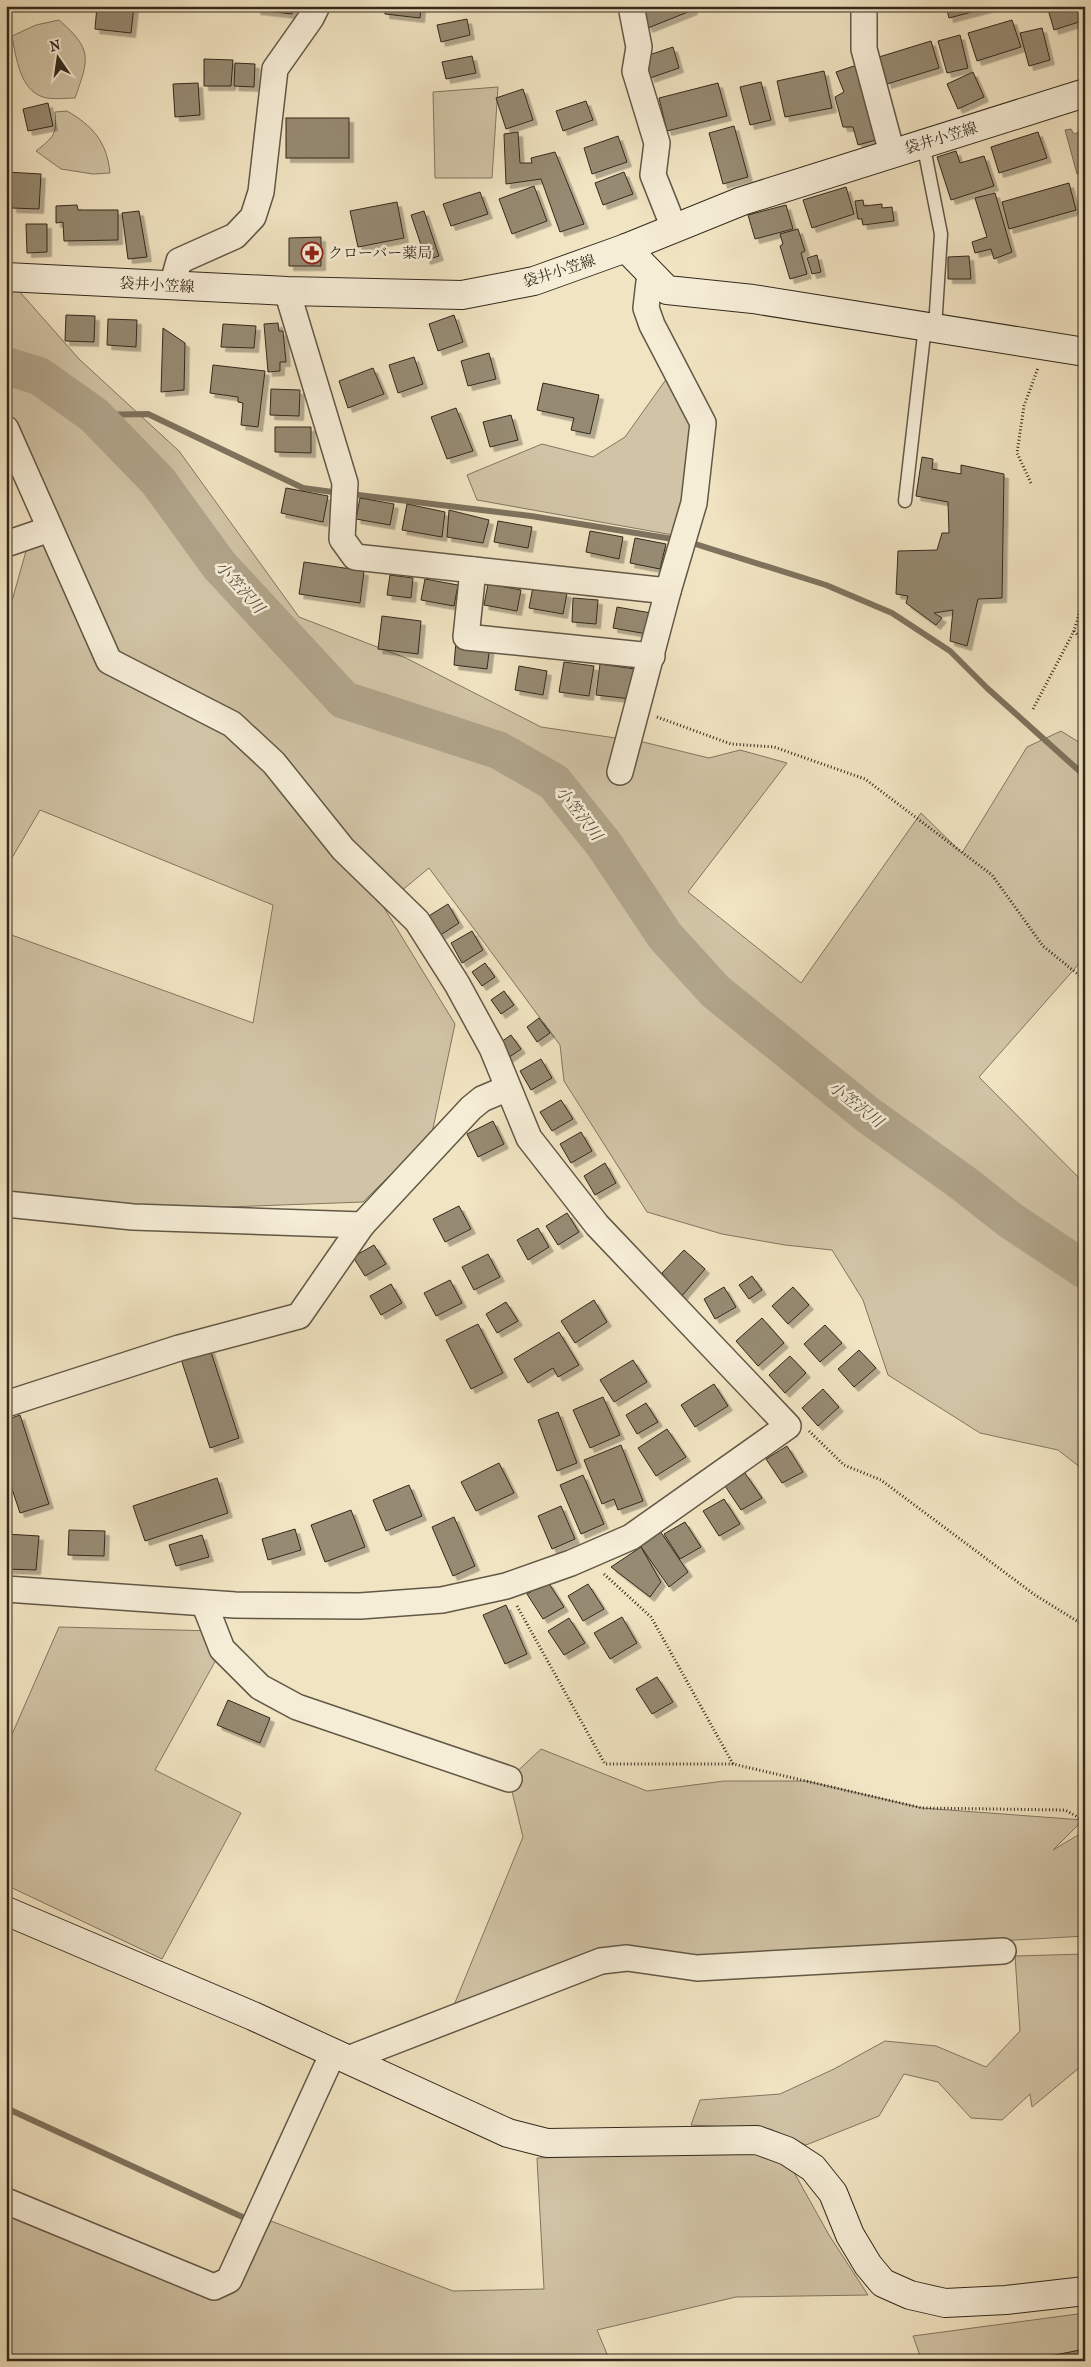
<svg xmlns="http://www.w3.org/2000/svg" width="1091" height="2367" font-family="'IM FELL French Canon','Noto Serif JP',serif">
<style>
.green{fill:#d1c4a6;stroke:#827661}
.water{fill:#b0a48a;stroke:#7e735e}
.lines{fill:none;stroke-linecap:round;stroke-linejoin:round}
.stream{stroke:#7e735e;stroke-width:6}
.river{stroke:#b0a48a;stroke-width:38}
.building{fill:#968a72;stroke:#33291c;filter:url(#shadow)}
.lane-casing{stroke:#625846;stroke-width:15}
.street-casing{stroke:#625846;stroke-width:28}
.secondary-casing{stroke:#33291c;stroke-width:30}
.path{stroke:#33291c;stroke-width:3;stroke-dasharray:1 2.5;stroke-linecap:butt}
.lane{stroke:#f6edd7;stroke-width:12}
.street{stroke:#f6edd7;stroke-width:25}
.secondary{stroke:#f6edd7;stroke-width:28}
.labels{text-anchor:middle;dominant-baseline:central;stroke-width:5;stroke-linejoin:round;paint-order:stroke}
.street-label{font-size:15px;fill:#33291c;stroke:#f6edd7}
.poi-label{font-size:15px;fill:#33291c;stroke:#f6edd7;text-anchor:start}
.water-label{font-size:16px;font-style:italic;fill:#584e3d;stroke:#f6edd7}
</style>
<defs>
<filter id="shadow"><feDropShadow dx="4.5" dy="4.5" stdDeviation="0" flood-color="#0004"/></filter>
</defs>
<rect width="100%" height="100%" fill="#f1e4c2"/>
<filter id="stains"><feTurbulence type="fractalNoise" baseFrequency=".004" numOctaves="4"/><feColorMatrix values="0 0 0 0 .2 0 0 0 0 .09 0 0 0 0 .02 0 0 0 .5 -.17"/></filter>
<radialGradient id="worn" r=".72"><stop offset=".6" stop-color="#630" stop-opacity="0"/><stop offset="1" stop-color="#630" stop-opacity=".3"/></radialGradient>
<g class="green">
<path d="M 59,20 C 93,50 89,58 75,98 C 65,98 52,100 43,97 C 20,90 16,57 12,36 L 36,25 Z"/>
<path d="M 498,87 L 492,178 L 435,178 L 433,92 Z"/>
<path d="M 67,111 C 93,126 107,142 110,173 L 93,174 L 61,169 L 36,151 C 54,137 57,134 55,112 Z"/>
<path d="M 6,286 L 19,291 L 79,359 L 179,451 L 299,617 L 406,658 L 541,727 L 643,742 L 709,758 L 740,750 L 787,763 L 688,892 L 801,983 L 921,813 L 962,853 L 1027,747 L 1061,731 L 1085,746 L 1085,957 L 979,1077 L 1085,1184 L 1085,1471 L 1058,1450 L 980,1433 L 888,1375 L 863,1300 L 832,1250 L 785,1245 L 722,1234 L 647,1212 L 564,1081 L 560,1045 L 429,868 L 383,906 L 455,1024 L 432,1133 L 363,1202 L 92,1212 L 6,1202 L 6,933 L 253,1023 L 273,905 L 40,810 L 6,868 L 6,622 L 39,505 L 6,443 Z"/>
<path d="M 667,378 L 702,434 L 673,535 L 477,500 L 467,475 L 542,444 L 593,457 L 625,437 Z"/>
<path d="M 59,1627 L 215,1631 L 222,1649 L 155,1770 L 241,1813 L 162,1959 L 6,1885 L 6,1748 Z"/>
<path d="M 541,1749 L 647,1791 L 724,1781 L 806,1781 L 922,1808 L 1083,1820 L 1053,1850 L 1085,1831 L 1085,1936 L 703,1958 L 603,1948 L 454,2005 L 523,1837 L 509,1779 Z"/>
<path d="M 1085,1954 L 1085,2063 L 1032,2107 L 1030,2094 L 1002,2120 L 971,2118 L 938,2082 L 904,2074 L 879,2116 L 806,2145 L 770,2129 L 691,2125 L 700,2100 L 780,2094 L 834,2069 L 885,2041 L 936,2046 L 986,2067 L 1020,2031 L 1015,1956 Z"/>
<path d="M 765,2152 L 791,2167 L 829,2235 L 868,2295 L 736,2297 L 597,2330 L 610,2361 L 6,2361 L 6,2201 L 214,2287 L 252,2259 L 271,2221 L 453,2291 L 544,2289 L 537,2158 Z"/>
<path d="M 1085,2313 L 1085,2361 L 922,2361 L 913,2336 Z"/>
</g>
<path class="water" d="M 1071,129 L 1074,134 L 1079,132 L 1085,134 L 1085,172 L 1077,174 L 1065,130 Z"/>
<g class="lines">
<g class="stream">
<path d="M 94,415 L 148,414 L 303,488 L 340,493"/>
<path d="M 350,494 L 531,516 L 679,540"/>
<path d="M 689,542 L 826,585 L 892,613 L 950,651 L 987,688 L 1085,776"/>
<path d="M 6,2108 L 249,2220"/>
</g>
<path class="river" d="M 6,366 L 39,376 L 94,415 L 158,481 L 219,565 L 344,700 L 498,750 L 554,782 L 603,843 L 665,936 L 715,991 L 868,1115 L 963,1183 L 1010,1220 L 1085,1270"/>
</g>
<g class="building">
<path d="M 97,6 L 134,6 L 131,33 L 95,29 Z"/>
<path d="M 256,6 L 293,6 L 292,14 L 256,10 Z"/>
<path d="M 385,6 L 421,6 L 420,18 L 385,14 Z"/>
<path d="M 639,6 L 692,6 L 693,10 L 648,28 Z"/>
<path d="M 946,6 L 995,6 L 949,18 Z"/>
<path d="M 1047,6 L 1085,6 L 1085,20 L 1054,30 Z"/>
<path d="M 467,19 L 470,35 L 441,42 L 437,25 Z"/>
<path d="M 1012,20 L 1021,47 L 977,61 L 968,33 Z"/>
<path d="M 1042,28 L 1050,60 L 1029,66 L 1020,33 Z"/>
<path d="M 960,35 L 968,68 L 947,73 L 938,41 Z"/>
<path d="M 931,41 L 939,68 L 887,84 L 879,57 Z"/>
<path d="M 673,47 L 679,68 L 650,78 L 643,57 Z"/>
<path d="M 472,56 L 476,73 L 446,79 L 442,62 Z"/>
<path d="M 204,59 L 233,60 L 231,86 L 204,86 Z"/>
<path d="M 235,63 L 255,64 L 254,87 L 234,86 Z"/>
<path d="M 863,63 L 883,138 L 858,145 L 853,127 L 843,127 L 835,97 L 844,92 L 836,72 Z"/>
<path d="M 824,71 L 832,108 L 785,117 L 777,81 Z"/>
<path d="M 973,72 L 984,97 L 958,109 L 947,84 Z"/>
<path d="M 761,82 L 771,120 L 750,125 L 740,87 Z"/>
<path d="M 198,83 L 200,115 L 175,117 L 173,84 Z"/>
<path d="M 718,83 L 727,116 L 667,131 L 659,98 Z"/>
<path d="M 523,89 L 533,120 L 506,129 L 496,98 Z"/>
<path d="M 586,101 L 593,120 L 563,131 L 556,111 Z"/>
<path d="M 48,103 L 53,126 L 28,131 L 23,109 Z"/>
<rect x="286" y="118" width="63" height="40"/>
<path d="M 734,126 L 748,177 L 723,184 L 709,133 Z"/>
<path d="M 518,132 L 520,163 L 532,163 L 531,158 L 555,152 L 584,224 L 560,232 L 541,179 L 506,184 L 504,134 Z"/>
<path d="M 1038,132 L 1047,158 L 999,173 L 991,147 Z"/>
<path d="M 618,136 L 627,162 L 592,174 L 584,148 Z"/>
<path d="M 956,151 L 960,163 L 984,156 L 994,186 L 951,200 L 937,157 Z"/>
<path d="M 6,172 L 41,174 L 39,209 L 12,208 L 12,203 L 6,203 Z"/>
<path d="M 624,172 L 633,194 L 603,205 L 595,183 Z"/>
<path d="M 1069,183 L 1076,210 L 1009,229 L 1002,202 Z"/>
<path d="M 534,186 L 547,221 L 512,234 L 499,199 Z"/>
<path d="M 846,187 L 854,214 L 812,228 L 803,200 Z"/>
<path d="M 480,192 L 488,214 L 451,226 L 443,204 Z"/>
<path d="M 995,193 L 1012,252 L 994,259 L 991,249 L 975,253 L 972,242 L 987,237 L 975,198 Z"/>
<path d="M 863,200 L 864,206 L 882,204 L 882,208 L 892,207 L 894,221 L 863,225 L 862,219 L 858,219 L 855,201 Z"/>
<path d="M 397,202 L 404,238 L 358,247 L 350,211 Z"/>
<path d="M 77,205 L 78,210 L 118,210 L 118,240 L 64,241 L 63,222 L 56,223 L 56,206 Z"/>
<path d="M 786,205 L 793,229 L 755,239 L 748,215 Z"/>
<path d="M 139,211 L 147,257 L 128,259 L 122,213 Z"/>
<path d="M 424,211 L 439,256 L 426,260 L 411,215 Z"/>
<path d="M 26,224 L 47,224 L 47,252 L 27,253 Z"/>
<path d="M 798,229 L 805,251 L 801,253 L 807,274 L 790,279 L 780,246 L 783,244 L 780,234 Z"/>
<path d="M 321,237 L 321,266 L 289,266 L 289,238 Z"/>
<path d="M 817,255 L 821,272 L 812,274 L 807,258 Z"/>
<path d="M 969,256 L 971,279 L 948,279 L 948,257 Z"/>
<path d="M 66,315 L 95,316 L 94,342 L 65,341 Z"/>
<path d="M 454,315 L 463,342 L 438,351 L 429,324 Z"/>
<path d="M 108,319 L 137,320 L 136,347 L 107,345 Z"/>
<path d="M 278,323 L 279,331 L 283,331 L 286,362 L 280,362 L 280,371 L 268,372 L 264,324 Z"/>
<path d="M 223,324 L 256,326 L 254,348 L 221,347 Z"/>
<path d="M 163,328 L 185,343 L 184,390 L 161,392 Z"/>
<path d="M 489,353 L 496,379 L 468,386 L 461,361 Z"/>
<path d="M 414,357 L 423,384 L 398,393 L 389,365 Z"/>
<path d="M 213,365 L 265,371 L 258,427 L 241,425 L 243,403 L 238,402 L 238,397 L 210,393 Z"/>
<path d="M 373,368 L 384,394 L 348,408 L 339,381 Z"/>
<path d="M 543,383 L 599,395 L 590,434 L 571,430 L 574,418 L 537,410 Z"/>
<path d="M 271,389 L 300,390 L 299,416 L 270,415 Z"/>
<path d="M 456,408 L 473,451 L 447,459 L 431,417 Z"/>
<path d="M 511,415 L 518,440 L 490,447 L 483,422 Z"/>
<path d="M 275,427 L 311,427 L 311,453 L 275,452 Z"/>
<path d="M 922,457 L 933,459 L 932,469 L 961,474 L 961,465 L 1004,474 L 1002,598 L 978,599 L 967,646 L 950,641 L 953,610 L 934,613 L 942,618 L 936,625 L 906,603 L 908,596 L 896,594 L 898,551 L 937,550 L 942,533 L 949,533 L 948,502 L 916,496 Z"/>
<path d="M 286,488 L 328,496 L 323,522 L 281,513 Z"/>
<path d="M 360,498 L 394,504 L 390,525 L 356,519 Z"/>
<path d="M 407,504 L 445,512 L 442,537 L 402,530 Z"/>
<path d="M 449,510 L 489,520 L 483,543 L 447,537 Z"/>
<path d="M 498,521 L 532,527 L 528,548 L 494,542 Z"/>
<path d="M 590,531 L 623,537 L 619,559 L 586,552 Z"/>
<path d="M 635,538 L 666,544 L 660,569 L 630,563 Z"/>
<path d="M 304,562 L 364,571 L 360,603 L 299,594 Z"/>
<path d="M 390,575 L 413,578 L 411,598 L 387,595 Z"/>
<path d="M 425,579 L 458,585 L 454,606 L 421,600 Z"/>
<path d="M 488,584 L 521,590 L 517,611 L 484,605 Z"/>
<path d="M 533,587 L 567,593 L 563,614 L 529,608 Z"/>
<path d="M 573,598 L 598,600 L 596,624 L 572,622 Z"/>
<path d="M 617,607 L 651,613 L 647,634 L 613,628 Z"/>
<path d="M 382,616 L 421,621 L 418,654 L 378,649 Z"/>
<path d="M 456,641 L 490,645 L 487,669 L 454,665 Z"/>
<path d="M 564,662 L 594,666 L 589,696 L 559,692 Z"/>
<path d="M 600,664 L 635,669 L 631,699 L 596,695 Z"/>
<path d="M 519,666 L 547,671 L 543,695 L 515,690 Z"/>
<path d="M 448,904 L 459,923 L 439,936 L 427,917 Z"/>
<path d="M 472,931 L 483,950 L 462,963 L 451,943 Z"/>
<path d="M 485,963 L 495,977 L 482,986 L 472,972 Z"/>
<path d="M 504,991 L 514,1005 L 501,1014 L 491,1000 Z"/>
<path d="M 539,1018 L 550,1033 L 537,1042 L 527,1027 Z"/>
<path d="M 511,1035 L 521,1049 L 508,1058 L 498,1044 Z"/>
<path d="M 541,1059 L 552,1078 L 531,1090 L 520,1071 Z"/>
<path d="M 561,1100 L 573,1119 L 552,1131 L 540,1112 Z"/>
<path d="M 493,1121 L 504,1144 L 478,1157 L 467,1134 Z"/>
<path d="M 581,1132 L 592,1151 L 571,1163 L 560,1144 Z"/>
<path d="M 605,1163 L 616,1183 L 595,1195 L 584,1176 Z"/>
<path d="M 459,1206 L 471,1229 L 445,1242 L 433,1219 Z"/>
<path d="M 567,1213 L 579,1232 L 558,1245 L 546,1226 Z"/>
<path d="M 538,1228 L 549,1247 L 528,1260 L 517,1240 Z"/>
<path d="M 374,1245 L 386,1264 L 365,1276 L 353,1257 Z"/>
<path d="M 684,1250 L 705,1269 L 681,1297 L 662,1273 Z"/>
<path d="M 488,1254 L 500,1277 L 474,1290 L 462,1267 Z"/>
<path d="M 752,1276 L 762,1290 L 749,1299 L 739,1285 Z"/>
<path d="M 450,1280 L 462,1303 L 436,1316 L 424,1293 Z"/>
<path d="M 391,1284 L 402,1303 L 381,1315 L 370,1296 Z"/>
<path d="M 724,1287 L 736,1307 L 715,1319 L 704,1299 Z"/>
<path d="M 793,1287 L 809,1305 L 788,1324 L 772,1306 Z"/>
<path d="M 594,1300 L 607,1322 L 575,1343 L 561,1321 Z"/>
<path d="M 506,1302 L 518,1321 L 497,1333 L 486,1314 Z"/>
<path d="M 762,1318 L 784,1343 L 758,1366 L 736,1341 Z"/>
<path d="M 478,1324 L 503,1373 L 471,1389 L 446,1340 Z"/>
<path d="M 825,1325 L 842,1343 L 820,1362 L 804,1344 Z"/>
<path d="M 559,1332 L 579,1365 L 558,1377 L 553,1368 L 528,1383 L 514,1359 Z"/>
<path d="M 210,1349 L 239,1438 L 210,1448 L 181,1359 Z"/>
<path d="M 859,1350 L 876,1368 L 854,1387 L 838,1369 Z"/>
<path d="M 790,1356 L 806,1373 L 785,1393 L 769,1375 Z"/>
<path d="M 633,1360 L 647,1382 L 614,1402 L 600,1380 Z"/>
<path d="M 714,1384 L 728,1406 L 695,1427 L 681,1405 Z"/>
<path d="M 823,1389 L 839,1407 L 818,1426 L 802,1408 Z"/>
<path d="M 603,1397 L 620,1435 L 590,1448 L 573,1410 Z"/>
<path d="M 646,1403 L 658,1422 L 637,1434 L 626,1415 Z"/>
<path d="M 558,1412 L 577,1463 L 557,1471 L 538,1420 Z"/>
<path d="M 20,1415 L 49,1504 L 20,1513 L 6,1471 L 6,1420 Z"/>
<path d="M 667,1429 L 686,1457 L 656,1476 L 638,1448 Z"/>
<path d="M 621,1445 L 643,1501 L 618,1510 L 614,1499 L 602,1504 L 584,1460 Z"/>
<path d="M 787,1446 L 803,1472 L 782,1483 L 766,1459 Z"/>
<path d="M 499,1463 L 514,1493 L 476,1511 L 461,1482 Z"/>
<path d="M 745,1473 L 762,1498 L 741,1510 L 725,1486 Z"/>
<path d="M 583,1475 L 604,1524 L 581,1534 L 560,1485 Z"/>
<path d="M 217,1478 L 228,1513 L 145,1541 L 133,1506 Z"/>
<path d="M 409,1485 L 422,1516 L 386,1531 L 373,1500 Z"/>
<path d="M 724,1499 L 740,1524 L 719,1536 L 703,1511 Z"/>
<path d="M 561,1506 L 575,1539 L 552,1549 L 538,1516 Z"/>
<path d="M 351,1510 L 365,1547 L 325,1562 L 311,1525 Z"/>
<path d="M 454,1517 L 475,1566 L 453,1576 L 432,1527 Z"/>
<path d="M 685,1522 L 701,1547 L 680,1559 L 664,1534 Z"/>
<path d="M 295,1529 L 301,1550 L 268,1560 L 262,1539 Z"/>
<path d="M 69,1530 L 105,1531 L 104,1556 L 68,1555 Z"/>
<path d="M 660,1531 L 688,1572 L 669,1587 L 639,1544 Z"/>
<path d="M 6,1534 L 39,1536 L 36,1570 L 6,1569 Z"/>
<path d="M 202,1535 L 209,1557 L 176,1566 L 169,1545 Z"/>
<path d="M 641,1547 L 661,1582 L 650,1597 L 611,1567 Z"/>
<path d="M 548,1582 L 564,1607 L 543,1619 L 527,1594 Z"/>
<path d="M 588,1584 L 604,1609 L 583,1621 L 568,1596 Z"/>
<path d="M 506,1605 L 527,1654 L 505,1664 L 483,1615 Z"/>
<path d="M 622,1617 L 637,1643 L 610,1659 L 594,1633 Z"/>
<path d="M 569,1618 L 585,1643 L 564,1655 L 548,1631 Z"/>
<path d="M 657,1677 L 673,1702 L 652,1714 L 636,1689 Z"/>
<path d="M 228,1700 L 270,1718 L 260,1743 L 217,1725 Z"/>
<path d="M 1085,2349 L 1085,2361 L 1025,2361 Z"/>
</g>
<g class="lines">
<g class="lane-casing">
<g id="lane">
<path d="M 923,143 L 941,234 L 935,328"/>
<path d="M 905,501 L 925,326"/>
</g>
</g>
<g class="street-casing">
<g id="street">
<path d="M 631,6 L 639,47 L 635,71 L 657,143 L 653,175 L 674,228"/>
<path d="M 864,6 L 864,49 L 892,153"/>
<path d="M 650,273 L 646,308 L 652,325 L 703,423 L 694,503 L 668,591"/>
<path d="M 172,286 L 179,261 L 235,236 L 253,217 L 261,192 L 275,69 L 311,18 L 317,6"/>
<path d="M 287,291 L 345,483 L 342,539 L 355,557 L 668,591 L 620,772"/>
<path d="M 6,429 L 109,661 L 232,724 L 274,763 L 343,849 L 417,921 L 457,984 L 492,1048 L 529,1138 L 597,1225 L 788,1426 L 631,1537 L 571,1563 L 506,1586 L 442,1600 L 360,1606 L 235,1605 L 6,1589"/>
<path d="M 6,544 L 50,529"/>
<path d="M 473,570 L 466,637 L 652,656"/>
<path d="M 6,1204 L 133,1217 L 362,1225"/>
<path d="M 6,1404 L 179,1348 L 299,1316 L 362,1225 L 471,1108 L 482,1099 L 508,1088"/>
<path d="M 204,1603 L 222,1649 L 260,1687 L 297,1707 L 509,1779"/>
<path d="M 348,2059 L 601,1961 L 627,1958 L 697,1968 L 1003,1951"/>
<path d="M 6,2201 L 214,2287 L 229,2280 L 333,2053"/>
</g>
</g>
<g class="secondary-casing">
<g id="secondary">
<path d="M 626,248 L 667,290 L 753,299 L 1085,352"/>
<path d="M 6,277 L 287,291 L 462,295 L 534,281 L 626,248 L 742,201 L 1085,93"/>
<path d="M 6,1911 L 253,2016 L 508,2133 L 547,2143 L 757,2140 L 787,2151 L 813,2168 L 833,2193 L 850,2235 L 868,2265 L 883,2283 L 910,2295 L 945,2303 L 1006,2300 L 1085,2291"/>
</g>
</g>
<g class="path">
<path d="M 1031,483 L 1017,453 L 1024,406 L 1038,368"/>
<path d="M 1085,594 L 1074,631 L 1085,643"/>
<path d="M 1033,709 L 1074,631"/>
<path d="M 657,717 L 731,744 L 774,747 L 865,779 L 992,875 L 1043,946 L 1085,980"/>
<path d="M 809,1431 L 844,1465 L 881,1480 L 1035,1595 L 1085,1626"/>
<path d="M 604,1574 L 651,1617 L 733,1764 L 922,1808 L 1065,1810 L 1085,1821"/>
<path d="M 517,1606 L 605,1764 L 733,1764"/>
</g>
<use href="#lane" class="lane"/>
<use href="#street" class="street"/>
<use href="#secondary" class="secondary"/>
</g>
<defs>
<g id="pharmacy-ring" transform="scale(1.125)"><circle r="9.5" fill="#f6edd7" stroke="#8f2418" stroke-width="1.5"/><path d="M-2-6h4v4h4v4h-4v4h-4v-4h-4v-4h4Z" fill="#8f2418"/></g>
</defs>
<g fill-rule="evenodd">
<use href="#pharmacy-ring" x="312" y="253"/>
</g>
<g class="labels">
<g class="street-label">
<text transform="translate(941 138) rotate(-17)">袋井小笠線</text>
<text transform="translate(559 271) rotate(-18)">袋井小笠線</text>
<text transform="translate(157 285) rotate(3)">袋井小笠線</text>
</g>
<g class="poi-label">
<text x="328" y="253">クローバー薬局</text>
</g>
<g class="water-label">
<text transform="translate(240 587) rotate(48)">小笠沢川</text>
<text transform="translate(579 813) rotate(52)">小笠沢川</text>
<text transform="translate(856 1104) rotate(38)">小笠沢川</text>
</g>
</g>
<rect width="1091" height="2367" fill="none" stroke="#f1e4c2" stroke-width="25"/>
<rect x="8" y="8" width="1076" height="2352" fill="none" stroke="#33291c" stroke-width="2.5"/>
<rect x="12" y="12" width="1066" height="2342" fill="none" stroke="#33291c"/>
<g transform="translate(58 58) rotate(347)" stroke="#f6edd7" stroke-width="4" paint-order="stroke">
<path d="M0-4L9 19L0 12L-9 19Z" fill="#33291c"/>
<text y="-8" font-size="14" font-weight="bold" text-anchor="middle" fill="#33291c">N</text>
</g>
<rect width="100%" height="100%" filter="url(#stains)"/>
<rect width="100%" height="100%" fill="url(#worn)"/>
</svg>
